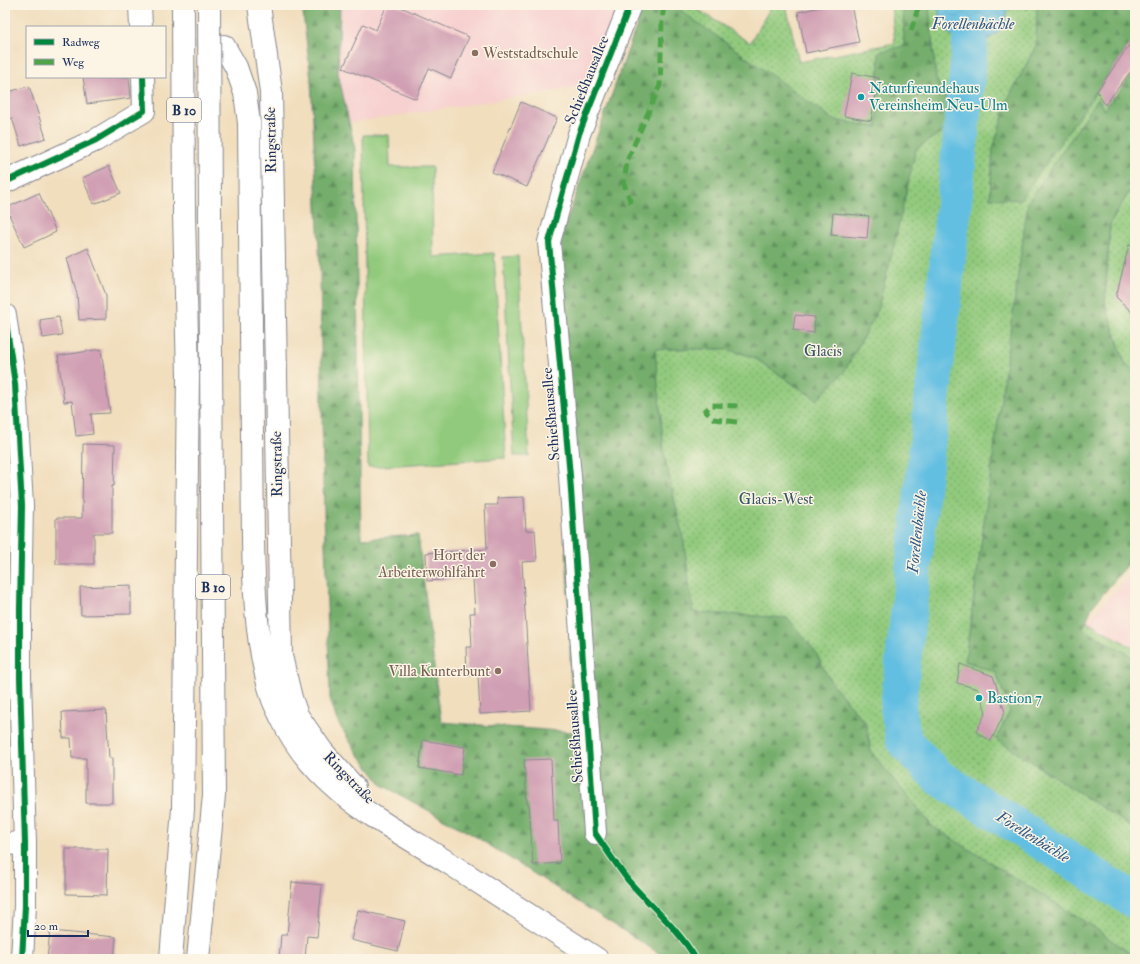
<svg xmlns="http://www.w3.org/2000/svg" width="1140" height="964" font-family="'IM FELL Double Pica',serif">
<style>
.built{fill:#f7d0d0}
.grass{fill:url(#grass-dots);stroke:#567c6e}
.forest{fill:url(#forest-firs);stroke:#486e65}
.garden{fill:#92ca7d;stroke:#567c6e}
.water{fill:url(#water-waves);stroke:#4077a0}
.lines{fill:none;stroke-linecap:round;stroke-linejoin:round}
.river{stroke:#64bfe2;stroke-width:36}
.building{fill:#d09fb3}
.street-casing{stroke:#86868e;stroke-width:24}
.secondary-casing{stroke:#86868e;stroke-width:24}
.highway-casing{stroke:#86868e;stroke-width:24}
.street{stroke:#fff;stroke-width:22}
.secondary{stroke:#fff;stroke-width:22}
.highway{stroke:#fff;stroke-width:22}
.highway-bridge-casing{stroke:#86868e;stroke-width:24;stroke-linecap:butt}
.highway-bridge{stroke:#fff;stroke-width:22}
.quiet{stroke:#4fa44a;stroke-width:5;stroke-dasharray:10 5;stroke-linecap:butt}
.cycleway-casing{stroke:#fcf5e5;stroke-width:8}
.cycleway{stroke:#00873e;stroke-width:6}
.education-dot{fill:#8d6e63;stroke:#fcf5e5;stroke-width:1.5}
.culture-dot{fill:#0f9aa8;stroke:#fcf5e5;stroke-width:1.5}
.labels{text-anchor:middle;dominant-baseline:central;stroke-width:3;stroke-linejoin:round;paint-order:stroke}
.shield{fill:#fcf5e5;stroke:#5e6a86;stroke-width:1}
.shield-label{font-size:14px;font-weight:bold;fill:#1b2f5e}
.education-label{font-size:15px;fill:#785e54;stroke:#fcf5e5;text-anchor:end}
.street-label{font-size:15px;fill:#1b2f5e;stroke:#fcf5e5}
.culture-label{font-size:15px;fill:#0d838f;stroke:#fcf5e5;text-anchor:start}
.park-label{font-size:15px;fill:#395666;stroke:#fcf5e5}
.water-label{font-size:16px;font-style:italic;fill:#315a86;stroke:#fcf5e5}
</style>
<defs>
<pattern id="grass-dots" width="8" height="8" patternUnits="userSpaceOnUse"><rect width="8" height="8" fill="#92ca7d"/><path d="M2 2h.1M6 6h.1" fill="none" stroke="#76a46a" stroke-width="1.8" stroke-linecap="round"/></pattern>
<pattern id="forest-firs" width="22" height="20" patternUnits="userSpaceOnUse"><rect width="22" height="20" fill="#75ae6c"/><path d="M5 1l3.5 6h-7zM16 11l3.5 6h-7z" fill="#5f8e5c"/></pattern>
<pattern id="water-waves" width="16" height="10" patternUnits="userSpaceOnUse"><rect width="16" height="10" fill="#64bfe2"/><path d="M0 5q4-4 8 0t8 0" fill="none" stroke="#529cba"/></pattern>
</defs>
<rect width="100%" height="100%" fill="#fcf5e5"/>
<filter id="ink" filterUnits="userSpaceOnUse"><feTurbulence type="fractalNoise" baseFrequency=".025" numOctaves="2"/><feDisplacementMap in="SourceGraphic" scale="8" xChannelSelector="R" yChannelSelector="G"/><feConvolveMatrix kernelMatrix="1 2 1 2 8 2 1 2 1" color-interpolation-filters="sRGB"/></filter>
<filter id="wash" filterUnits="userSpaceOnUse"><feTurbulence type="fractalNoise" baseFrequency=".012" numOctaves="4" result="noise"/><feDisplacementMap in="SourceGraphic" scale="16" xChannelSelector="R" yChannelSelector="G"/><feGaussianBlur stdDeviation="0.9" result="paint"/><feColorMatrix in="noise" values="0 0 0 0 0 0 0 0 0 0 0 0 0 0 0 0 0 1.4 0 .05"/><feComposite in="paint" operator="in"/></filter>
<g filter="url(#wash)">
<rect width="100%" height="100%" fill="#f1debd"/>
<g class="built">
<path d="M 340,5 L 630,5 L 599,84 L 349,123 L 338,73 Z"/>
<path d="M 1135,570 L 1135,649 L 1087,621 Z"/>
</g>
<g class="grass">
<path d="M 671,5 L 691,5 L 750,43 L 772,5 L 786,5 L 799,62 L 895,43 L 891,5 L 1135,5 L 1135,14 L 1092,173 L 1052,554 L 1087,621 L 1135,649 L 1135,959 L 750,959 L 589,343 Z"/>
<path d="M 1135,182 L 1135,373 L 1124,361 L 1105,303 L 1110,224 Z"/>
</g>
<g class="forest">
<path d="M 302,5 L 340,5 L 338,73 L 355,149 L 361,539 L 418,535 L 441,722 L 573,732 L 565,513 L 559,242 L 644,5 L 673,5 L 834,120 L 877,127 L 879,52 L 904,46 L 903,5 L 929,5 L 936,79 L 958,121 L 916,149 L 895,241 L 877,312 L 844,372 L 817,400 L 753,357 L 726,349 L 655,349 L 664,453 L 684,543 L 693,612 L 788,618 L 815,651 L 831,682 L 866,724 L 871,752 L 932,826 L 1092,926 L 1135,957 L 1135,959 L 668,959 L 473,835 L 382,785 L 356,751 L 337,721 L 330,698 L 323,481 L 320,270 L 311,80 Z"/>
<path d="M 1037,5 L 1135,5 L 1135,51 L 1129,45 L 1020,200 L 990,198 L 993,149 L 1008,99 L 1036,46 Z"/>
<path d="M 1135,70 L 1135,182 L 1110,224 L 1105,303 L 1124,361 L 1135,373 L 1135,556 L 1092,607 L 1083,629 L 1135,658 L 1135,829 L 996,739 L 1010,711 L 996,672 L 965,661 L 1028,202 L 1098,99 L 1104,110 Z"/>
</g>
<g class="garden">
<path d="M 363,135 L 389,135 L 390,167 L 432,167 L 433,257 L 494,253 L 506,458 L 368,467 Z"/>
<path d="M 518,256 L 529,456 L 514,456 L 503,257 Z"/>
</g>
<path class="water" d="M 939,5 L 1006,5 C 1013,51 938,59 939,5 Z"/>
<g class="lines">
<path class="river" d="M 970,43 L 954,203 L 898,707 L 904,741 L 937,776 L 1135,901"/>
</g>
<g id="blocks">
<g class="building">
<path d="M 387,5 L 396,5 L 469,37 L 451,78 L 429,68 L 416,99 L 343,68 L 363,24 L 376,30 Z"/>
<path d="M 829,5 L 851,5 L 859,42 L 806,53 L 798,12 Z"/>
<path d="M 1135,37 L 1135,66 L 1105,105 L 1097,91 Z"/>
<path d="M 852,73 L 879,78 L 871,121 L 844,116 Z"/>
<path d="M 83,77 L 129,77 L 131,98 L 87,104 Z"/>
<path d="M 29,86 L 46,138 L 21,146 L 12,118 L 5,120 L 5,93 Z"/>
<path d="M 521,102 L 557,118 L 527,187 L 492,172 Z"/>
<path d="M 109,166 L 121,193 L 94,204 L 82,178 Z"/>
<path d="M 39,193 L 56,232 L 24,247 L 6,208 Z"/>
<path d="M 833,213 L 869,216 L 867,238 L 831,235 Z"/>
<path d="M 1129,245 L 1135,246 L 1135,315 L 1116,297 Z"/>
<path d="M 88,248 L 106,295 L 106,319 L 79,320 L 77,294 L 67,258 Z"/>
<path d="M 795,315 L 815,317 L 814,333 L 793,330 Z"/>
<path d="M 59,317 L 62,335 L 43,338 L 40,320 Z"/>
<path d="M 101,349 L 110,413 L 91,414 L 93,434 L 76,436 L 72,401 L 64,402 L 58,356 Z"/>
<path d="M 83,444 L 115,445 L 114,486 L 112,486 L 112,533 L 94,533 L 94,564 L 56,564 L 56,518 L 82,518 Z"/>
<path d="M 524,497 L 526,531 L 535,530 L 537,561 L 522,562 L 531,711 L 480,714 L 478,675 L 467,676 L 466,647 L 472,647 L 470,613 L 475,613 L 473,578 L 427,581 L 426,553 L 487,549 L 485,505 L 498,505 L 497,498 Z"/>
<path d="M 131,585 L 131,614 L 81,615 L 80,587 Z"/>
<path d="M 960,664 L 993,676 L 1005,712 L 991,741 L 976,732 L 986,712 L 978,689 L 957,683 Z"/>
<path d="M 106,710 L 109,758 L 112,758 L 112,803 L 86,803 L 86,758 L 72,758 L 71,738 L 63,738 L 62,712 Z"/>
<path d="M 423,740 L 465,747 L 461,775 L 419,768 Z"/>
<path d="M 551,759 L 554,821 L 558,821 L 560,863 L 533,865 L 529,804 L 527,804 L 524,760 Z"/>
<path d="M 66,849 L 108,849 L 107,895 L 66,894 Z"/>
<path d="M 292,882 L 322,885 L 317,937 L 307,936 L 305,959 L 279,959 L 281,935 L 287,935 Z"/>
<path d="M 358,910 L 405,921 L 398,951 L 351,940 Z"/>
<path d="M 50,931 L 116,937 L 114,959 L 47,959 Z"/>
</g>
</g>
</g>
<g filter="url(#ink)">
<use href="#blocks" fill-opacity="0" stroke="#86868e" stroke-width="1"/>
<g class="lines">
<g class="street-casing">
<g id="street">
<path d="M 140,5 L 141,27"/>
<path d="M 5,182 L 96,140 L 144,111 L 143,77"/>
<path d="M 5,315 L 15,384 L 22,506 L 20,608 L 20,678 L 25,843 L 25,906 L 22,959"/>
<path d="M 595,833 L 570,476 L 549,242 L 579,134 L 630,5"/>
<path d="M 5,844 L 25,843"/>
</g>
</g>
<g class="secondary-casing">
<g id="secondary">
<path d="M 259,5 L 271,92 L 281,656 L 291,698 L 297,715 L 322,751 L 354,787"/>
<path d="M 224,46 L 236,67 L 245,93 L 249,123 L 253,539 C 254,592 256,646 272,697 C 274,704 278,710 281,717 C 316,792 386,823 452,865 C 500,896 548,927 597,959"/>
</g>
</g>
<g class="highway-casing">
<g id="highway">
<path d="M 171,959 L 183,809 L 188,376 L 184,214 L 183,5"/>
<path d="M 198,959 L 214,795 L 210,214"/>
</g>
</g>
<use href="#street" class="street"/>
<use href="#secondary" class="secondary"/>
<use href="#highway" class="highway"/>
<g class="highway-bridge-casing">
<path id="highway-bridge" d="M 209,5 L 210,214"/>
</g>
<use href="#highway-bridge" class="highway-bridge"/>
<g class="quiet">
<path d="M 1027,5 L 1029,8"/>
<path d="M 911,31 L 919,5"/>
<path d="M 631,203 L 624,184 L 627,161 L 660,85 L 662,22 L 664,5"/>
<path d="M 737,422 L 714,419 L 705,411 L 712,405 L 739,406"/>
</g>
<g class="cycleway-casing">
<g id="cycleway">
<path d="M 630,5 L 579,134 L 549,242 L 570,476 L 595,833 C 605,848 616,864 627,879 C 650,906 678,928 696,959"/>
<path d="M 5,182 L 96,140 L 144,111 L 143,77"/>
<path d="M 5,315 L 15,384 L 22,506 L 20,608 L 20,678 L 25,843 L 25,906 L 22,959"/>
</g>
</g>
<use href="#cycleway" class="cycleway"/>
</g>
</g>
<g class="education-dot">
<circle cx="475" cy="53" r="4"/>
<circle cx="493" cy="564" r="4"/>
<circle cx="498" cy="671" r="4"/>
</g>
<g class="culture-dot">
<circle cx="861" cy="97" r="4"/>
<circle cx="979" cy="698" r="4"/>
</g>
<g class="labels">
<g class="shield">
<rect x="167" y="98" width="34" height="24" rx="3"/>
<rect x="196" y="575" width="34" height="24" rx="3"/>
</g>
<g class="shield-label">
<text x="184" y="110">B 10</text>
<text x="213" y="587">B 10</text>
</g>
<g class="education-label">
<text x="483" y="53" text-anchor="start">Weststadtschule</text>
<text x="485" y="555">Hort der<tspan x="485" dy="17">Arbeiterwohlfahrt</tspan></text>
<text x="490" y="671">Villa Kunterbunt</text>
</g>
<g class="street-label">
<text transform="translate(587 80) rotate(-68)">Schießhausallee</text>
<text transform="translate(271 140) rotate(-91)">Ringstraße</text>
<text transform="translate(551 414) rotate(-95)">Schießhausallee</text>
<text transform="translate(277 464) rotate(-91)">Ringstraße</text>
<text transform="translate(575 736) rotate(-94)">Schießhausallee</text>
<text transform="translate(349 778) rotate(46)">Ringstraße</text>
</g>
<g class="culture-label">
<text x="869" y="88">Naturfreundehaus<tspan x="869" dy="17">Vereinsheim Neu-Ulm</tspan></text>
<text x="987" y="698">Bastion 7</text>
</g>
<g class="park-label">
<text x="823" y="351">Glacis</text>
<text x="776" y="499">Glacis-West</text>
</g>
<g class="water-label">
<text x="973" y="24">Forellenbächle</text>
<text transform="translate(917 532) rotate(-84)">Forellenbächle</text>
<text transform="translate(1033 837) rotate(32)">Forellenbächle</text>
</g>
</g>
<rect width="1140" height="964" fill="none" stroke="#fcf5e5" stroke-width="20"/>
<rect x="26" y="26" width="140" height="52" fill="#fcf5e5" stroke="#a2a6af"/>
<rect x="34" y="39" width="20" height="6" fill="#00873e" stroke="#a2a6af"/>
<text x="62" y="46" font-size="12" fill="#1b2f5e">Radweg</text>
<rect x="34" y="59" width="20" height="6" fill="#4fa44a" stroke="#a2a6af"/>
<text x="62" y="66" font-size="12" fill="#1b2f5e">Weg</text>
<path d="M28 930v6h60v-6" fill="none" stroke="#1b2f5e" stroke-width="2"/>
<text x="34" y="930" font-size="12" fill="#1b2f5e" stroke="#fcf5e5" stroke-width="3" paint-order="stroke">20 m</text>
</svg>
